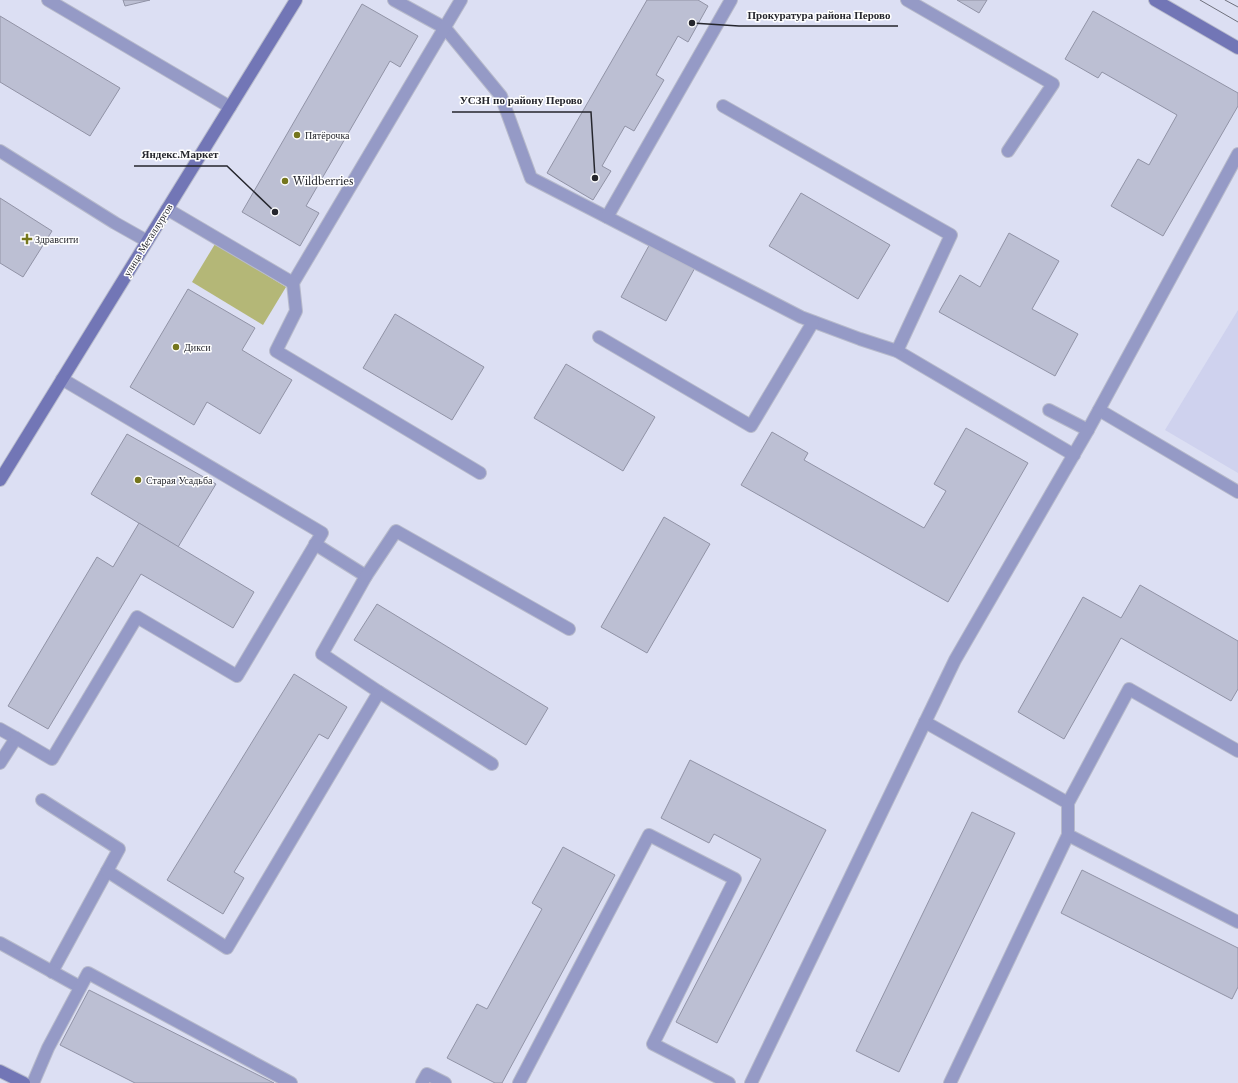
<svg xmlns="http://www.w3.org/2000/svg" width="1238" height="1083" font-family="'Libre Baskerville',serif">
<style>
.built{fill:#cfd2ee}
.forest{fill:#b4b777}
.building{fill:#bcbfd3;stroke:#9193a6}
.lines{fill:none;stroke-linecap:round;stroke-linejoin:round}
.lane-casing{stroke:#b7bacb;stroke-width:14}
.street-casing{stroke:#b7bacb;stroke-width:14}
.secondary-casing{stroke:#b7bacb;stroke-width:14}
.lane{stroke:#959ac6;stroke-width:12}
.street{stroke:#959ac6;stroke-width:12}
.secondary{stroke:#7276b6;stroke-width:12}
.tram{stroke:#6e707c;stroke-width:1}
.poi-dot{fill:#75761d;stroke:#fff;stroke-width:1.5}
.labels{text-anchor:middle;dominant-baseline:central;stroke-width:3;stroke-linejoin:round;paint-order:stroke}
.poi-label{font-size:10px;fill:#25262d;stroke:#fff;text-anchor:start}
.street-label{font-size:10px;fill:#25262d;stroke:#fff}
.leader{fill:none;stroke:#25262d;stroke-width:1.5}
.callout-dot{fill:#25262d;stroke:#fff;stroke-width:1.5}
.callout-label{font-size:11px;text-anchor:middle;font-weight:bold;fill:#25262d;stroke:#fff;stroke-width:3;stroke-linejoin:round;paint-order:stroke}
</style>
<rect width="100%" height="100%" fill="#dcdff3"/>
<path class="built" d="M 1238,310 L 1238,473 L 1165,430 Z"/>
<path class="forest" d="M 215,244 L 286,287 L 263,325 L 192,282 Z"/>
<g class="building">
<path d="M 123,0 L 150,0 L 125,6 Z"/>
<path d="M 647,0 L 698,0 L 708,6 L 688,42 L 678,36 L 656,75 L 664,80 L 634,131 L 625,126 L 602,166 L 611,171 L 593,200 L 547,173 Z"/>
<path d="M 957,0 L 987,0 L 979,13 Z"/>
<path d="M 362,4 L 418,36 L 400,67 L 390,61 L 306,206 L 319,213 L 300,246 L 242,212 Z"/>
<path d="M 1093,11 L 1238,93 L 1238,106 L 1163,236 L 1111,206 L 1138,159 L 1149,165 L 1177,115 L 1102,72 L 1098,78 L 1065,59 Z"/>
<path d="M 0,16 L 120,88 L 90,136 L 0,82 Z"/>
<path d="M 801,193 L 890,245 L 858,299 L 769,246 Z"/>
<path d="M 0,198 L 52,231 L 23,277 L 0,263 Z"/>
<path d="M 1009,233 L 1059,261 L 1032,309 L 1078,334 L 1055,376 L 939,312 L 960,275 L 980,287 Z"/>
<path d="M 652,240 L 697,264 L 666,321 L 621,297 Z"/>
<path d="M 188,289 L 255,328 L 242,350 L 292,380 L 260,434 L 207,402 L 194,425 L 130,387 Z"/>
<path d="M 395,314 L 484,367 L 452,420 L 363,368 Z"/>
<path d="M 566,364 L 655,417 L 623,471 L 534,418 Z"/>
<path d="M 966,428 L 1028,463 L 948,602 L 741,485 L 772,432 L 808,453 L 804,460 L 924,528 L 946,491 L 934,484 Z"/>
<path d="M 127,434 L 216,484 L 178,547 L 91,494 Z"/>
<path d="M 664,517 L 710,544 L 647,653 L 601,627 Z"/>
<path d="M 139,523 L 254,592 L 233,628 L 141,574 L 48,729 L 8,706 L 97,557 L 113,567 Z"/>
<path d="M 1140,585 L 1238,641 L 1238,689 L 1231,701 L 1121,638 L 1064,739 L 1018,712 L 1083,597 L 1121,618 Z"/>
<path d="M 377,604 L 548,708 L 526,745 L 354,640 Z"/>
<path d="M 294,674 L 347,707 L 328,739 L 319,734 L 234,872 L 244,878 L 223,914 L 167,880 Z"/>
<path d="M 690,760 L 826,830 L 717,1043 L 676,1022 L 761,859 L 714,834 L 709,843 L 661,818 Z"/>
<path d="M 972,812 L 1015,833 L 899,1072 L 856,1051 Z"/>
<path d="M 563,847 L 615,875 L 502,1083 L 495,1083 L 447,1058 L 477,1004 L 487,1009 L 542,909 L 532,903 Z"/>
<path d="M 1082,870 L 1238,948 L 1238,987 L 1232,999 L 1061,913 Z"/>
<path d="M 89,990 L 274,1083 L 135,1083 L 60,1045 Z"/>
</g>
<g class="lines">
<g class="lane-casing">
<g id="lane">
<path d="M 48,0 L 230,107"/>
<path d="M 394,0 L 445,28 L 501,96 L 531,178 L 801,317 L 860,339 L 897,351 L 1074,455"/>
<path d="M 907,0 L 1053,84 L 1008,151"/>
<path d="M 723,106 L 951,235 L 897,351"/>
<path d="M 0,151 L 115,223 L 147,241"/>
<path d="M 167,209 L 293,283 L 461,0"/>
<path d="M 607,217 L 731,0"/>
<path d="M 293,283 L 296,311 L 276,351 L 480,473"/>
<path d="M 599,337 L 751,426 L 813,322"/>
<path d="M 1049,410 L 1088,430"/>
<path d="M 1099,410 L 1238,492"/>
<path d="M 315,544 L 366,576 L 322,654 L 379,692"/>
<path d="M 366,576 L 396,531 L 569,629"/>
<path d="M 925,722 L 1068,803 L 1129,689 L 1238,751"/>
<path d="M 0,729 L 16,738 L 0,763"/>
<path d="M 16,738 L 52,759 L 137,617 L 237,676 L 322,533 L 62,379"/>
<path d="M 42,800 L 119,849 L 52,972"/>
<path d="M 1068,835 L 1238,922"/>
<path d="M 107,871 L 227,948 L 379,692 L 492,764"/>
<path d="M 0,943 L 80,987"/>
<path d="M 33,1083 L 48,1048 L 88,973 L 291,1083"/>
<path d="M 422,1083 L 427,1074 L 445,1083"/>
<path d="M 519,1083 L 649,835 L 735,879 L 653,1044 L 729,1083"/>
<path d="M 950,1083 L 1068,835 L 1068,803"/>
</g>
</g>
<g class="street-casing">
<path id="street" d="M 751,1083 L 955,660 L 1088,430 L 1238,154"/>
</g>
<g class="secondary-casing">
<g id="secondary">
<path d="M 1155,0 L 1238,48"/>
<path d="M 0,480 L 296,0"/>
<path d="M 0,1071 L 24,1083"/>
</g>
</g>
<use href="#lane" class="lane"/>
<use href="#street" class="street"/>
<use href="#secondary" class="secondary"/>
<g class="tram">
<path d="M 1200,0 L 1238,22"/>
<path d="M 1225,0 L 1238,7"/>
</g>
</g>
<g class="poi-dot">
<circle cx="297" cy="135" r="4"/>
<circle cx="285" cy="181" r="4"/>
<path d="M25 233h4v4h4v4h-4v4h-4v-4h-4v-4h4z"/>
<circle cx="176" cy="347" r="4"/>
<circle cx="138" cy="480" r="4"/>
</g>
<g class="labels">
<g class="poi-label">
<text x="305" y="135">Пятёрочка</text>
<text x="293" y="181">Wildberries</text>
<text x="35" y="239">Здравсити</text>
<text x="184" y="347">Дикси</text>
<text x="146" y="480">Старая Усадьба</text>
</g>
<g class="street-label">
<text transform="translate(148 240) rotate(-58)">улица Металлургов</text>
</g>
</g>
<path class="leader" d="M692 23L739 26H898M595 178L591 112H452M275 212L227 166H134"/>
<g class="callout-dot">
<circle cx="692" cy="23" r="4"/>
<circle cx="595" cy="178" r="4"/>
<circle cx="275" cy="212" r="4"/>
</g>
<g class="callout-label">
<text x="819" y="19">Прокуратура района Перово</text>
<text x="521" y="104">УСЗН по району Перово</text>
<text x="180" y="158">Яндекс.Маркет</text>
</g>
</svg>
